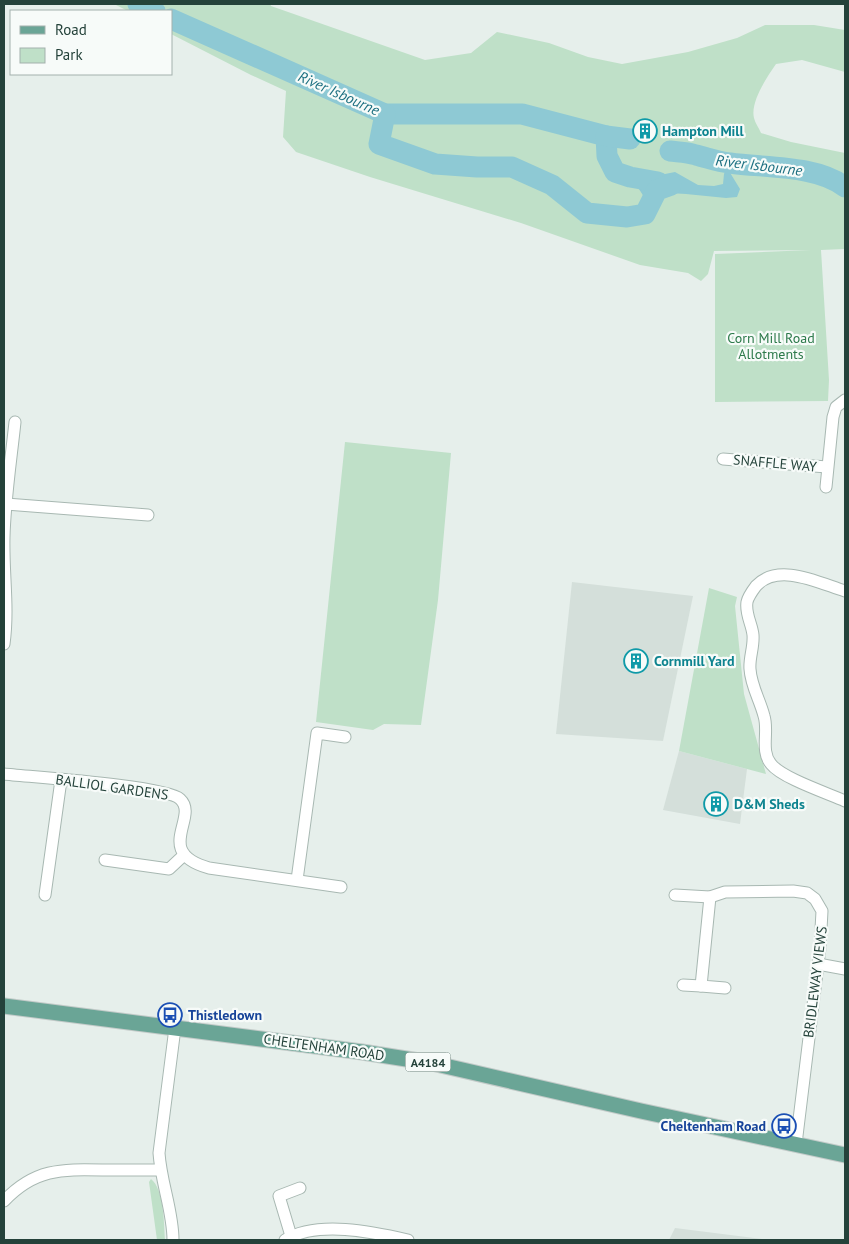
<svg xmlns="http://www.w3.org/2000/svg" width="849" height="1244" font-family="'PT Sans',sans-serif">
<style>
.built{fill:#d4dfda}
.green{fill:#bfe0c8}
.water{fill:#8ec9d4}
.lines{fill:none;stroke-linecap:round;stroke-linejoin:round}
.river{stroke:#8ec9d4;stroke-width:21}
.minor-casing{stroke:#a8b8b2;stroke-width:13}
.primary-casing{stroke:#c2cac8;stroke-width:17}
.minor{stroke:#fff;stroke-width:11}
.primary{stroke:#6aa596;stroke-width:15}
.labels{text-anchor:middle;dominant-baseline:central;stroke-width:4.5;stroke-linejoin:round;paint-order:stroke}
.shield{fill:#f7fbf9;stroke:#637a73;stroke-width:1}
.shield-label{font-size:12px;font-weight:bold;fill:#24423a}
.culture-label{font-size:14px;font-weight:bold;fill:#0d838f;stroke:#f7fbf9;text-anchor:start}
.park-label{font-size:14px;fill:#2d7a4b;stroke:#f7fbf9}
.street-label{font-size:14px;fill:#24423a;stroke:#f7fbf9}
.transit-label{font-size:14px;font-weight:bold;fill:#164399;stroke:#f7fbf9;text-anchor:start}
.water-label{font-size:15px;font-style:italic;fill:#1c6f80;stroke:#f7fbf9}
</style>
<rect width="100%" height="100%" fill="#e6efeb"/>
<g class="built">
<path d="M 572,582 L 693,596 L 663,741 L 556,734 Z"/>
<path d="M 679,751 L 747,769 L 740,824 L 663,810 Z"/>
<path d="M 675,1228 L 769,1240 L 669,1240 Z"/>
</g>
<g class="green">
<path d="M 114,4 L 270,4 L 271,6 L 425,60 L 471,53 L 497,32 L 549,43 L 588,57 L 622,64 L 688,52 L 737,38 L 765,25 L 814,25 L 845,30 L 845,72 L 802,60 L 776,64 C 767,77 750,102 754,118 C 755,123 759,128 761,133 L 791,142 L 845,153 L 845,249 L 821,250 L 829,380 L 828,401 L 715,402 L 715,254 L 811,250 L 714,251 L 708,274 L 701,281 L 688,273 L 640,265 L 521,223 L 370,177 L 296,152 L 283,137 L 286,91 L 251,75 L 171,34 L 171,11 L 128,11 Z"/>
<path d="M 345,442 L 451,453 L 438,600 L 421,725 L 384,724 L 373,730 L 316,722 Z"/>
<path d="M 709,588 L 737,597 L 735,606 L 744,694 L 766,774 L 679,751 Z"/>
<path d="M 151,1179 C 164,1189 164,1224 165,1240 L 157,1240 L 149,1182 Z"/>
</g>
<path class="water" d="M 728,163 L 729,171 L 740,189 L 737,197 L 726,198 L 686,194 L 669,193 L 654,205 L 646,202 C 642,191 636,186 630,177 L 634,171 L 644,171 L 665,174 L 675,172 L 698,185 L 714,186 L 723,184 L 724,174 Z"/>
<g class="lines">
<g class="river">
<path d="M 138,4 L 155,11"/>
<path d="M 171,19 L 385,114 L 522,114 L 606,136 L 607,156 L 615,172 L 630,177 L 658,182"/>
<path d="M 385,114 L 379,144 L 435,164 L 477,167 L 512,167 L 552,185 L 587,213 L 627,217 L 645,214 L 657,190 L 671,185"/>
<path d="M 606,136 L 630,139"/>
<path d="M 670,151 C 678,152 688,152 696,155 C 708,158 718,162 730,163 C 765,168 817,165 845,187"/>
</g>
<g class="minor-casing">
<g id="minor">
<path d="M 723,459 L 827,467"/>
<path d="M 826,487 L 833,417 L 836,407 L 845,400"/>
<path d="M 6,504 L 148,515"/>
<path d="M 845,591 C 819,583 778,562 756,586 C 753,590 748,597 747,602 C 745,614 752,624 753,635 C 754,647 749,658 750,669 C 751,686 760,700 764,716 C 769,731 760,751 771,764 C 782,778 827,793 845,801"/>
<path d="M 4,644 C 9,608 3,573 4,537 C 5,498 11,460 15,422"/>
<path d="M 4,774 C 31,777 166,786 180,799 C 200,817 152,852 209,868 L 341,887"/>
<path d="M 105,860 L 169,869 L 184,855"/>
<path d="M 297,880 L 317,733 L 345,737"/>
<path d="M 45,895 L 61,780"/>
<path d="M 675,895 L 710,897 L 725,892 L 793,891 L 807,893 L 815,899 L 822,911 L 820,948 L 796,1144"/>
<path d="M 710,897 L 701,986 L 725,988"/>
<path d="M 818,964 L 845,969"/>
<path d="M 683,985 L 701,986"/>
<path d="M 4,1201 C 34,1169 61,1169 102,1170 C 121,1170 141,1170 160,1170"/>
<path d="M 291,1236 L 279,1196 L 300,1188"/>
<path d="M 173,1240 C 173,1211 161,1183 159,1153 L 175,1028"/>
<path d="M 285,1240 C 317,1220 373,1232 408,1240"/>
</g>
</g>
<g class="primary-casing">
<path id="primary" d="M 4,1006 L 362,1052 L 432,1063 L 641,1111 L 845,1155"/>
</g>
<use href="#minor" class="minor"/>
<use href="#primary" class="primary"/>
</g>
<defs>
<g id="building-ring" transform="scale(1.25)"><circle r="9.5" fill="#f7fbf9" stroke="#0f9aa8" stroke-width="1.5"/><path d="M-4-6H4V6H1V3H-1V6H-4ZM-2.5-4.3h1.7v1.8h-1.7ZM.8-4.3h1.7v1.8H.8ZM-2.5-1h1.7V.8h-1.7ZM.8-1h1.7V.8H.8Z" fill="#0f9aa8"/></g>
<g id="bus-ring" transform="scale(1.25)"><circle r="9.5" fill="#f7fbf9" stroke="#1a4fb4" stroke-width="1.5"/><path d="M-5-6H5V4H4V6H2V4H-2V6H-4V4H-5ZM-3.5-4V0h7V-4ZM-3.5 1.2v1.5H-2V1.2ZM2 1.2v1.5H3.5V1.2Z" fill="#1a4fb4"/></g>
</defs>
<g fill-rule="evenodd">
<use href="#building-ring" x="645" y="131"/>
<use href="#building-ring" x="636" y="661"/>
<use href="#building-ring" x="716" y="804"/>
<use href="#bus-ring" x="170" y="1015"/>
<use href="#bus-ring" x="784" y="1126"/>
</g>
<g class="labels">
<rect class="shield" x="405.5" y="1052.5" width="45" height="19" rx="4"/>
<g class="shield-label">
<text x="428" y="1062">A4184</text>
</g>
<g class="culture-label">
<text x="662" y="131">Hampton Mill</text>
<text x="654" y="661">Cornmill Yard</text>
<text x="734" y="804">D&amp;M Sheds</text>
</g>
<g class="park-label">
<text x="771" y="338">Corn Mill Road<tspan x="771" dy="16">Allotments</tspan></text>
</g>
<g class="street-label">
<text transform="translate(775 463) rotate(5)">SNAFFLE WAY</text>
<text transform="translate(112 787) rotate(8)">BALLIOL GARDENS</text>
<text transform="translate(815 982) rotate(-83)">BRIDLEWAY VIEWS</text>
<text transform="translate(324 1047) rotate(8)">CHELTENHAM ROAD</text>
</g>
<g class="transit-label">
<text x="188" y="1015">Thistledown</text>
<text x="766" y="1126" text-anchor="end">Cheltenham Road</text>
</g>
<g class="water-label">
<text transform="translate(339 93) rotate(24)">River Isbourne</text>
<text transform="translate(759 165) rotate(7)">River Isbourne</text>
</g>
</g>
<rect width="849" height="1244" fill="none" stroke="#24423a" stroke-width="10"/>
<rect x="10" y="10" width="162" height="65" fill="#f7fbf9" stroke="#a3b1ad"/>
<rect x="20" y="26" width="25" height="8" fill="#6aa596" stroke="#a3b1ad"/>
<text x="55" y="35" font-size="15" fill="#24423a">Road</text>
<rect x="20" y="48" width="25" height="15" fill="#bfe0c8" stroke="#a3b1ad"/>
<text x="55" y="60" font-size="15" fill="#24423a">Park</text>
</svg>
